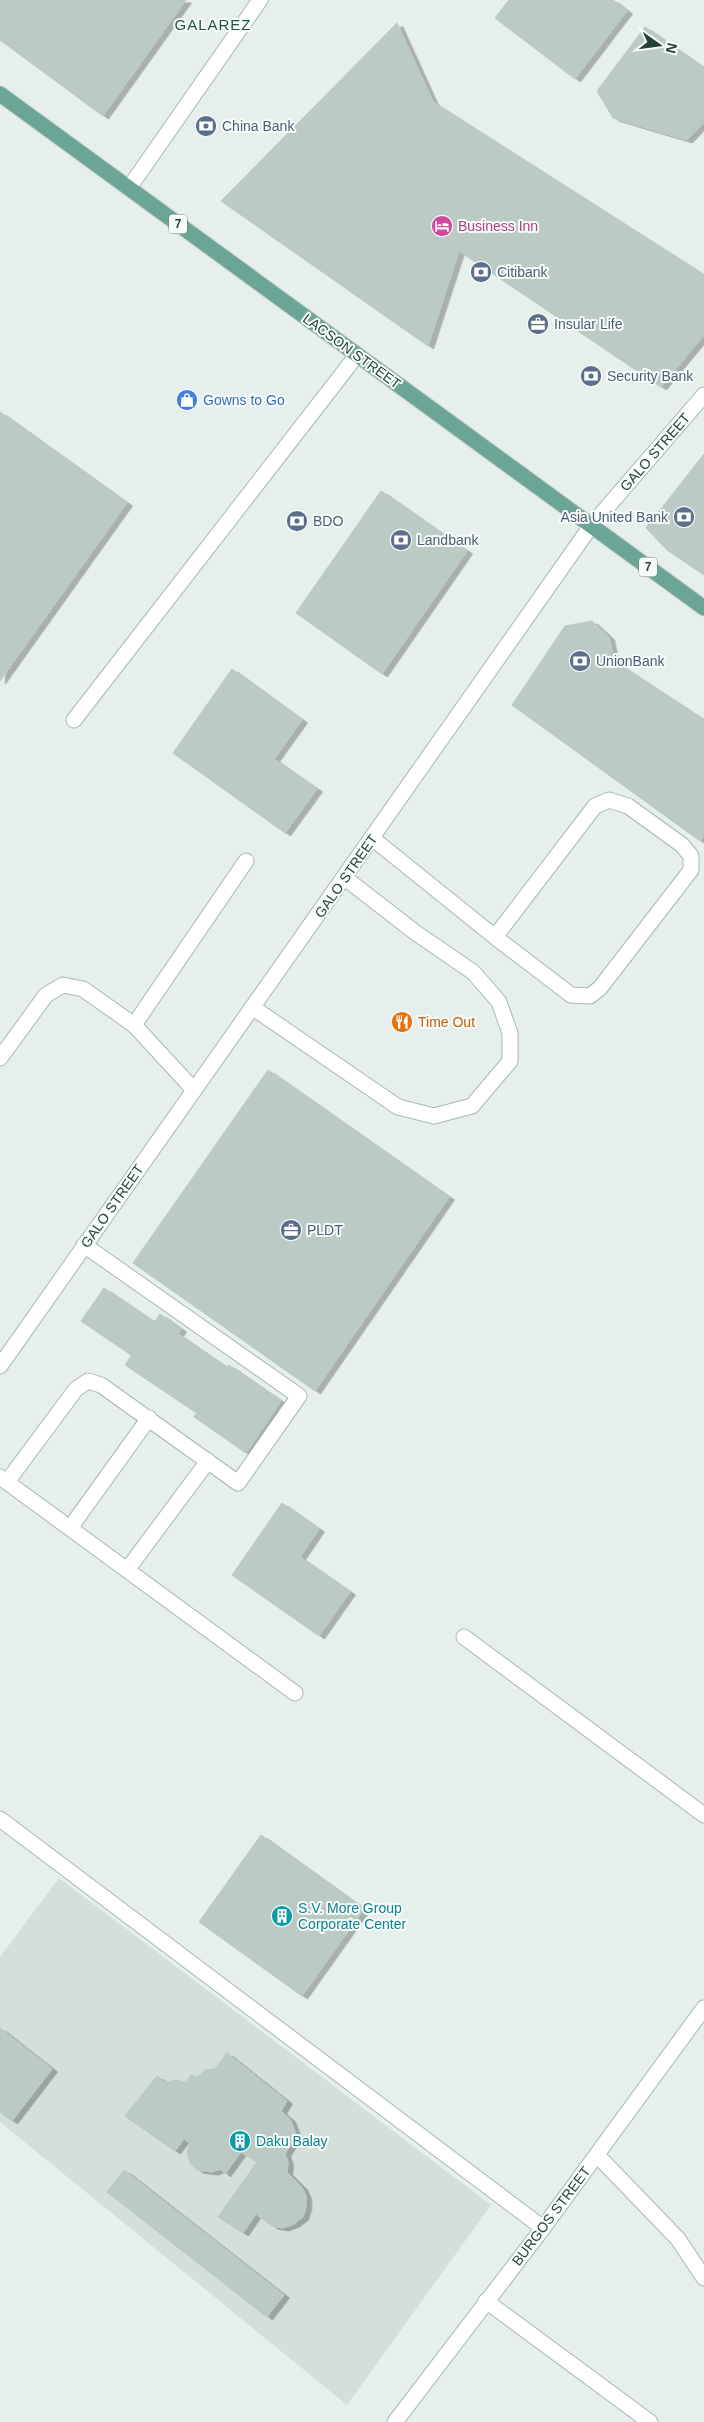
<svg xmlns="http://www.w3.org/2000/svg" width="704" height="2422" font-family="Arial,sans-serif">
<style>
.built{fill:#d4dfda}
.building{fill:#bbcac4;stroke:#b8c9c2;filter:url(#shadow)}
.lines{fill:none;stroke-linecap:round;stroke-linejoin:round}
.service-casing{stroke:#a8b8b2;stroke-width:17}
.minor-casing{stroke:#a8b8b2;stroke-width:17}
.tertiary-casing{stroke:#a8b8b2;stroke-width:17}
.secondary-casing{stroke:#a4bbb3;stroke-width:17}
.primary-casing{stroke:#c2cac8;stroke-width:17}
.service{stroke:#fff;stroke-width:15}
.minor{stroke:#fff;stroke-width:15}
.tertiary{stroke:#fff;stroke-width:15}
.secondary{stroke:#fff;stroke-width:15}
.primary{stroke:#6aa596;stroke-width:15}
.labels{text-anchor:middle;dominant-baseline:central;stroke-width:4;stroke-linejoin:round;paint-order:stroke}
.shield{fill:#f7fbf9;stroke:#637a73;stroke-width:1}
.shield-label{font-size:12px;font-weight:bold;fill:#24423a}
.service-label{font-size:14px;fill:#4e5e75;stroke:#f7fbf9;text-anchor:start}
.hotel-label{font-size:14px;fill:#b23c85;stroke:#f7fbf9;text-anchor:start}
.street-label{font-size:14px;fill:#24423a;stroke:#f7fbf9}
.shop-label{font-size:14px;fill:#366cbe;stroke:#f7fbf9;text-anchor:start}
.food-label{font-size:14px;fill:#c56008;stroke:#f7fbf9;text-anchor:start}
.culture-label{font-size:14px;fill:#0d838f;stroke:#f7fbf9;text-anchor:start}
.neighbourhood-label{font-size:15px;letter-spacing:1px;fill:#1f5548;stroke:#f7fbf9}
</style>
<defs>
<filter id="shadow"><feDropShadow dx="5.5" dy="3" stdDeviation="0" flood-color="#0004"/></filter>
</defs>
<rect width="100%" height="100%" fill="#e6efeb"/>
<path class="built" d="M 59,1878 L 491,2205 L 347,2405 L 0,2122 L 0,1957 Z"/>
<g class="building">
<path d="M 0,0 L 186,0 L 103,116 L 0,40 Z"/>
<path d="M 509,0 L 613,0 L 627,11 L 575,79 L 495,18 Z"/>
<path d="M 397,23 L 433,102 L 704,275 L 704,335 L 661,387 L 459,251 L 428,346 L 221,201 Z"/>
<path d="M 645,27 L 704,68 L 704,122 L 687,140 L 613,118 L 597,91 Z"/>
<path d="M 0,412 L 127,503 L 0,681 Z"/>
<path d="M 704,454 L 704,575 L 667,550 L 646,528 Z"/>
<path d="M 381,491 L 467,551 L 382,674 L 296,613 Z"/>
<path d="M 592,621 L 609,637 L 614,661 L 704,720 L 704,835 L 700,841 L 512,705 L 565,626 Z"/>
<path d="M 232,669 L 302,720 L 274,759 L 317,789 L 285,833 L 173,753 Z"/>
<path d="M 268,1070 L 449,1197 L 315,1391 L 133,1263 Z"/>
<path d="M 104,1288 L 154,1322 L 131,1355 L 81,1321 Z"/>
<path d="M 160,1314 L 181,1329 L 178,1334 L 226,1367 L 195,1412 L 125,1365 Z"/>
<path d="M 229,1365 L 281,1401 L 246,1453 L 194,1417 Z"/>
<path d="M 282,1503 L 319,1529 L 300,1557 L 350,1592 L 319,1636 L 232,1575 Z"/>
<path d="M 261,1835 L 364,1909 L 302,1996 L 199,1922 Z"/>
<path d="M 0,2028 L 52,2069 L 12,2121 L 0,2112 Z"/>
<path d="M 227,2053 L 287,2101 L 281,2111 L 290,2119 L 295,2132 L 294,2139 L 285,2154 L 288,2162 L 287,2172 L 302,2187 L 306,2196 L 306,2207 L 303,2217 L 294,2224 L 283,2228 L 272,2226 L 256,2214 L 243,2233 L 218,2217 L 257,2162 L 241,2152 L 225,2174 L 220,2169 L 213,2172 L 197,2170 L 190,2163 L 187,2153 L 190,2143 L 184,2139 L 175,2151 L 125,2116 L 157,2076 L 167,2083 L 175,2080 L 186,2082 L 191,2075 L 198,2077 L 205,2070 L 215,2069 Z"/>
<path d="M 124,2170 L 284,2295 L 267,2317 L 107,2192 Z"/>
</g>
<g class="lines">
<g class="service-casing">
<g id="service">
<path d="M 74,720 L 357,355"/>
<path d="M 372,838 L 495,937 L 571,995 L 590,996 L 600,988 L 691,870 L 691,856 L 682,845 L 628,806 L 609,800 L 595,806 L 495,937"/>
<path d="M 252,1007 L 398,1107 L 434,1116 L 472,1106 L 510,1061 L 510,1033 L 499,1002 L 473,972 L 416,933 L 345,878"/>
<path d="M 134,1025 L 246,861"/>
<path d="M 0,1058 L 46,995 L 63,985 L 83,989 L 134,1025 L 194,1090"/>
<path d="M 0,1477 L 295,1693"/>
<path d="M 7,1482 L 76,1389 L 88,1381 L 101,1385 L 238,1483 L 299,1396 L 84,1245"/>
<path d="M 70,1528 L 149,1418"/>
<path d="M 127,1570 L 208,1461"/>
<path d="M 597,2155 L 678,2239 L 704,2278"/>
<path d="M 486,2301 L 650,2422"/>
</g>
</g>
<g class="minor-casing">
<g id="minor">
<path d="M 129,188 L 260,0"/>
<path d="M 464,1637 L 704,1815"/>
<path d="M 0,1819 L 543,2228"/>
</g>
</g>
<g class="tertiary-casing">
<path id="tertiary" d="M 0,1366 L 591,526 L 704,395"/>
</g>
<g class="secondary-casing">
<path id="secondary" d="M 395,2422 L 543,2228 L 704,2008"/>
</g>
<g class="primary-casing">
<path id="primary" d="M 0,94 L 704,608"/>
</g>
<use href="#service" class="service"/>
<use href="#minor" class="minor"/>
<use href="#tertiary" class="tertiary"/>
<use href="#secondary" class="secondary"/>
<use href="#primary" class="primary"/>
</g>
<defs>
<g id="bank-disc" transform="scale(1.125)"><circle r="9.5" fill="#5c6f8a" stroke="#f7fbf9"/><path d="M-6-4H6V4H-6ZM0-2.3a2.3 2.3 0 1 0 0 4.6a2.3 2.3 0 1 0 0-4.6Z" fill="#fff"/></g>
<g id="hotel-disc" transform="scale(1.125)"><circle r="9.5" fill="#d1479c" stroke="#f7fbf9"/><path d="M-6-4.5h1.5V1H6V5H4.5V3h-9V5H-6ZM-4 0a1.8 1.8 0 1 1 3.6 0ZM.5 0V-2.5h3Q6-2.5 6 0Z" fill="#fff"/></g>
<g id="office-disc" transform="scale(1.125)"><circle r="9.5" fill="#5c6f8a" stroke="#f7fbf9"/><path d="M-6-3h4V-5.5h4V-3h4V5H-6ZM-1-4.5V-3h2v-1.5ZM-6 0V1H6V0Z" fill="#fff"/></g>
<g id="shop-disc" transform="scale(1.125)"><circle r="9.5" fill="#3f7fe0" stroke="#f7fbf9"/><path d="M-5-2.5h2.3a2.7 3.5 0 0 1 5.4 0H5L5.5 6h-11ZM-1.5-2.5h3a1.5 2.3 0 0 0-3 0Z" fill="#fff"/></g>
<g id="restaurant-disc" transform="scale(1.125)"><circle r="9.5" fill="#e8710a" stroke="#f7fbf9"/><path d="M-5-6h1v4h1v-4h1v4h1v-4h1v5L-1.5 .5V6h-2V.5L-5-1ZM5-6V6H3V1.5H1.5Q1.5-4 5-6Z" fill="#fff"/></g>
<g id="building-disc" transform="scale(1.125)"><circle r="9.5" fill="#0f9aa8" stroke="#f7fbf9"/><path d="M-4-6H4V6H1V3H-1V6H-4ZM-2.5-4.3h1.7v1.8h-1.7ZM.8-4.3h1.7v1.8H.8ZM-2.5-1h1.7V.8h-1.7ZM.8-1h1.7V.8H.8Z" fill="#fff"/></g>
</defs>
<g fill-rule="evenodd">
<use href="#bank-disc" x="206" y="126"/>
<use href="#hotel-disc" x="442" y="226"/>
<use href="#bank-disc" x="481" y="272"/>
<use href="#office-disc" x="538" y="324"/>
<use href="#bank-disc" x="591" y="376"/>
<use href="#shop-disc" x="187" y="400"/>
<use href="#bank-disc" x="684" y="517"/>
<use href="#bank-disc" x="297" y="521"/>
<use href="#bank-disc" x="401" y="540"/>
<use href="#bank-disc" x="580" y="661"/>
<use href="#restaurant-disc" x="402" y="1022"/>
<use href="#office-disc" x="291" y="1230"/>
<use href="#building-disc" x="282" y="1916"/>
<use href="#building-disc" x="240" y="2141"/>
</g>
<g class="labels">
<g class="shield">
<rect x="169" y="214.5" width="18" height="19" rx="4"/>
<rect x="639" y="557.5" width="18" height="19" rx="4"/>
</g>
<g class="shield-label">
<text x="178" y="224">7</text>
<text x="648" y="567">7</text>
</g>
<g class="service-label">
<text x="222" y="126">China Bank</text>
<text x="497" y="272">Citibank</text>
<text x="554" y="324">Insular Life</text>
<text x="607" y="376">Security Bank</text>
<text x="668" y="517" text-anchor="end">Asia United Bank</text>
<text x="313" y="521">BDO</text>
<text x="417" y="540">Landbank</text>
<text x="596" y="661">UnionBank</text>
<text x="307" y="1230">PLDT</text>
</g>
<g class="hotel-label">
<text x="458" y="226">Business Inn</text>
</g>
<g class="street-label">
<text transform="translate(352 351) rotate(36)">LACSON STREET</text>
<text transform="translate(655 452) rotate(-49)">GALO STREET</text>
<text transform="translate(346 876) rotate(-55)">GALO STREET</text>
<text transform="translate(112 1206) rotate(-55)">GALO STREET</text>
<text transform="translate(551 2216) rotate(-53)">BURGOS STREET</text>
</g>
<g class="shop-label">
<text x="203" y="400">Gowns to Go</text>
</g>
<g class="food-label">
<text x="418" y="1022">Time Out</text>
</g>
<g class="culture-label">
<text x="298" y="1908">S.V. More Group<tspan x="298" dy="16">Corporate Center</tspan></text>
<text x="256" y="2141">Daku Balay</text>
</g>
<g class="neighbourhood-label">
<text x="213" y="24">GALAREZ</text>
</g>
</g>
<g transform="translate(659 45) rotate(104)" stroke="#f7fbf9" stroke-width="4" paint-order="stroke">
<path d="M0-4L9 19L0 12L-9 19Z" fill="#24423a"/>
<text y="-8" font-size="14" font-weight="bold" text-anchor="middle" fill="#24423a">N</text>
</g>
</svg>
